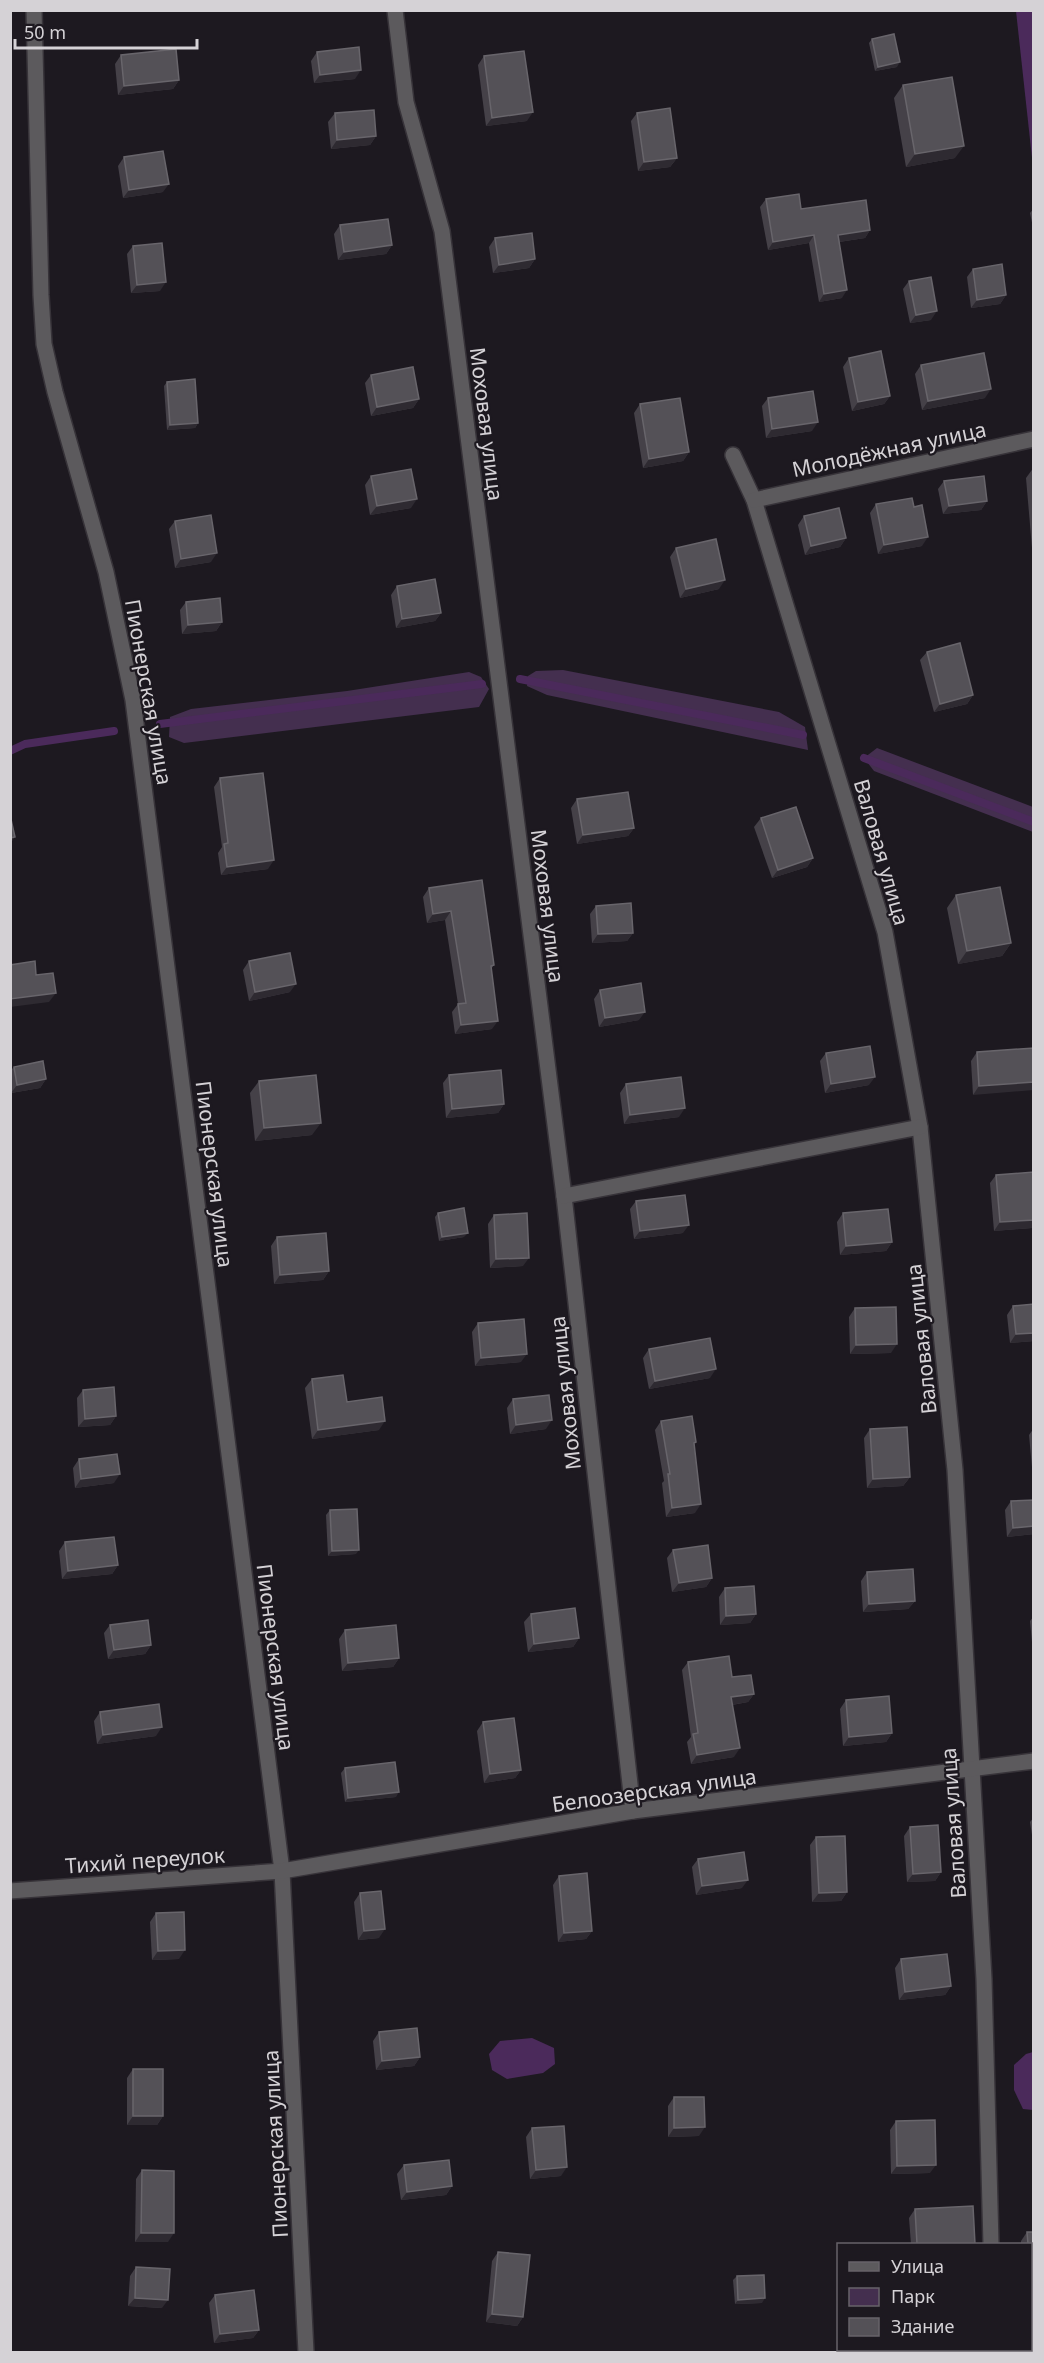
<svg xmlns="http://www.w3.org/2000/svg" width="1044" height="2363" font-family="'Noto Sans',sans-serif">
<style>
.green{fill:#442f4f}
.water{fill:#4b2a5b}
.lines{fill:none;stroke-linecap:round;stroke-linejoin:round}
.stream{stroke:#4b2a5b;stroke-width:8}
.street-casing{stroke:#373339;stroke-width:18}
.street{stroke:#5c5a5d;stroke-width:15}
.wall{fill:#454148}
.shaded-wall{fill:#2e2a31}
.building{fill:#545157;stroke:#68656b;stroke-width:1.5}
.labels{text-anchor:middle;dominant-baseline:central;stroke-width:4.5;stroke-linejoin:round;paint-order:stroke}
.street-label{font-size:21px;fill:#d5d2d6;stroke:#1d1920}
</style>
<rect width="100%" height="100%" fill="#1d1920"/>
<g class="green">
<path d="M 563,670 L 779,712 L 805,727 L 808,750 L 547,695 L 527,686 L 528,676 L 536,671 Z"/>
<path d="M 469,672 L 481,677 L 489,689 L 479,707 L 184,743 L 169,737 L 170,717 L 191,709 L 347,691 Z"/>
<path d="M 877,748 L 1033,807 L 1033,832 L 874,771 L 864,758 Z"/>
</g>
<g class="water">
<path d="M 1016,11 L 1033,11 L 1033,167 Z"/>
<path d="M 532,2038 L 554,2048 L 555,2064 L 543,2073 L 507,2079 L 492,2070 L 489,2054 L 500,2041 Z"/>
<path d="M 1033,2052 L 1034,2052 L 1033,2110 L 1023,2109 L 1014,2090 L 1014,2065 L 1026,2054 Z"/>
</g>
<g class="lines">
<g class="stream">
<path d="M 520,679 L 803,735"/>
<path d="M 160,724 L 482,684"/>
<path d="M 10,751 L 25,744 L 114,731"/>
<path d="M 864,758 L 1034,822"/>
</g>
<g class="street-casing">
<g id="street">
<path d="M 34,10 L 41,295 L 44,344 L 55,392 L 106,572 L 133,700 L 282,1871 L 306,2352"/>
<path d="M 395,10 L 406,102 L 442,231 L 564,1196 L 633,1811"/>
<path d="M 733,455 L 754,500 L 885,932 L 920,1127 L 955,1470 L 984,1979 L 991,2244"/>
<path d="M 754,500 L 1034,439"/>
<path d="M 564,1196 L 920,1127"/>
<path d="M 10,1891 L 282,1871 L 633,1811 L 1034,1761"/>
<path d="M 994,2350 L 994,2352"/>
</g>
</g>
<use href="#street" class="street"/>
</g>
<g class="wall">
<path d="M 872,39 L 897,67 L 875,71 L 869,43 Z"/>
<path d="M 317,52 L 355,79 L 314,83 L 311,61 Z"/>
<path d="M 121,55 L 179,80 L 173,89 L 118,95 L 115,64 Z"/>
<path d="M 484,56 L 527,121 L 486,126 L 478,65 Z"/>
<path d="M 903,85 L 955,158 L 906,167 L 894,98 Z"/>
<path d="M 335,113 L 376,136 L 370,145 L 331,149 L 328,122 Z"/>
<path d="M 637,113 L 677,158 L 670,167 L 638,171 L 631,121 Z"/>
<path d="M 124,157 L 163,192 L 123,198 L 118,166 Z"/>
<path d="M 766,199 L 870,230 L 865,238 L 839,242 L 842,298 L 819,302 L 809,243 L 768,250 L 760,207 Z"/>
<path d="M 1034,208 L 1034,232 L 1030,213 Z"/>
<path d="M 340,225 L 392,245 L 386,254 L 338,260 L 334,234 Z"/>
<path d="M 495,238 L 535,259 L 529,268 L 493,273 L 489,247 Z"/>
<path d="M 133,246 L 160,291 L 131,293 L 127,254 Z"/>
<path d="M 973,269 L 1006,295 L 1000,304 L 971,308 L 967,277 Z"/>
<path d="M 909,281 L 931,320 L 910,323 L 903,289 Z"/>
<path d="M 849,358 L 890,396 L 884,404 L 852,411 L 843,367 Z"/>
<path d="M 921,365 L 985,398 L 922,410 L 915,374 Z"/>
<path d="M 371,375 L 419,399 L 413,408 L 371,416 L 365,383 Z"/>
<path d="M 167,382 L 198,423 L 195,428 L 167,430 L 164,386 Z"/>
<path d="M 768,398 L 812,431 L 766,438 L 762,406 Z"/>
<path d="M 640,404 L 689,452 L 683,461 L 643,468 L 634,413 Z"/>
<path d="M 1034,467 L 1034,548 L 1032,548 L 1026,478 Z"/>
<path d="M 371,476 L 411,508 L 370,515 L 365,485 Z"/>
<path d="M 944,481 L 987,501 L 981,510 L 943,514 L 938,489 Z"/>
<path d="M 876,504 L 914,507 L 922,546 L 878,554 L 870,513 Z"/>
<path d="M 804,516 L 846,538 L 840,547 L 805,555 L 798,525 Z"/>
<path d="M 175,521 L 211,562 L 175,568 L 169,529 Z"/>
<path d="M 676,548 L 719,589 L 680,598 L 670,557 Z"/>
<path d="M 397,586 L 441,613 L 435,621 L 396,628 L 391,595 Z"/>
<path d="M 186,602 L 222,622 L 216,631 L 182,634 L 180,610 Z"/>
<path d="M 927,652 L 973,695 L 967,704 L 934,712 L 920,660 Z"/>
<path d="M 220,778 L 268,869 L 221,875 L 218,853 L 222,847 L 214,787 Z"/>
<path d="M 577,799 L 634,828 L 628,836 L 577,844 L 571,808 Z"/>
<path d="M 761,818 L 813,858 L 807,867 L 772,878 L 754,827 Z"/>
<path d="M 482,880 L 494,965 L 491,969 L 492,1029 L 455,1034 L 452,1012 L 458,1004 L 445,920 L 427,923 L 423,897 L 429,888 Z"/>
<path d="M 956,895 L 1011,943 L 1002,956 L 958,964 L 947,908 Z"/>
<path d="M 596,906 L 633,933 L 627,941 L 592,943 L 590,914 Z"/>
<path d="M 249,961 L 290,992 L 249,1001 L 243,970 Z"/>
<path d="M 600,990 L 639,1020 L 599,1027 L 594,999 Z"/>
<path d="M 1034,1048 L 973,1095 L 971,1061 L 977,1052 Z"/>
<path d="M 826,1053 L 869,1085 L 825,1093 L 820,1061 Z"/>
<path d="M 14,1067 L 46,1079 L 40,1088 L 11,1093 L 10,1071 Z"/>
<path d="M 449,1075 L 504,1104 L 498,1113 L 446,1118 L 443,1083 Z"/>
<path d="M 259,1081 L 312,1135 L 255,1141 L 250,1093 Z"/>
<path d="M 626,1084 L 679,1117 L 624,1124 L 620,1093 Z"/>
<path d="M 1034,1172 L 1034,1226 L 1032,1228 L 994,1231 L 990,1183 L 996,1175 Z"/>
<path d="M 636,1201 L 683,1233 L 634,1239 L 630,1209 Z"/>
<path d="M 438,1213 L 464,1237 L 439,1241 L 435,1217 Z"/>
<path d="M 843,1213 L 892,1242 L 886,1251 L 840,1255 L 837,1222 Z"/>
<path d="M 494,1215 L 523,1266 L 490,1268 L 488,1224 Z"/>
<path d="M 277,1237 L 329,1271 L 323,1280 L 274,1284 L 271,1246 Z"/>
<path d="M 1034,1304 L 1034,1341 L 1010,1343 L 1007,1315 L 1013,1306 Z"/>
<path d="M 855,1308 L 891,1353 L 850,1354 L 849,1317 Z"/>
<path d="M 478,1323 L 521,1362 L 475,1366 L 472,1332 Z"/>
<path d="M 649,1349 L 710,1378 L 649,1389 L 643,1358 Z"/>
<path d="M 312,1379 L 347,1402 L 379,1430 L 312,1439 L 305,1388 Z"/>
<path d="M 83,1390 L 116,1416 L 110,1425 L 78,1427 L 77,1398 Z"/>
<path d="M 513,1399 L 546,1429 L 510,1434 L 507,1408 Z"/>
<path d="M 661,1421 L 694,1446 L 695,1513 L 666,1517 L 662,1483 L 664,1481 L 655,1430 Z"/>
<path d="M 1034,1428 L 1034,1478 L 1033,1478 L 1029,1435 Z"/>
<path d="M 870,1429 L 910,1477 L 903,1486 L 867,1488 L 864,1438 Z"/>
<path d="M 79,1459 L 114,1483 L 75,1488 L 73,1468 Z"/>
<path d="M 1034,1500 L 1034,1534 L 1007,1537 L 1005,1510 L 1011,1501 Z"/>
<path d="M 330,1510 L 356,1554 L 328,1556 L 326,1515 Z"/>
<path d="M 65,1542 L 118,1565 L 112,1574 L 62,1579 L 59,1551 Z"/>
<path d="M 673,1550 L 712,1578 L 706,1587 L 672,1592 L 667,1558 Z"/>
<path d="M 867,1572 L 915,1601 L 908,1609 L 863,1612 L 861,1581 Z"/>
<path d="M 725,1588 L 756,1614 L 750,1623 L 720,1625 L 719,1597 Z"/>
<path d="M 531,1614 L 579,1638 L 573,1647 L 528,1652 L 524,1622 Z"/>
<path d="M 1034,1616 L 1034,1663 L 1030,1621 Z"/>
<path d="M 110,1625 L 151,1645 L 145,1654 L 108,1659 L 104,1633 Z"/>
<path d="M 345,1630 L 399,1658 L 393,1667 L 342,1671 L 339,1639 Z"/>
<path d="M 688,1662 L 732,1677 L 754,1694 L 748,1702 L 732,1705 L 734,1757 L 691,1764 L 687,1742 L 691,1737 L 682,1670 Z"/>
<path d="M 846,1700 L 892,1733 L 886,1742 L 843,1746 L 840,1709 Z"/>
<path d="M 100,1712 L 156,1736 L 97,1744 L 94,1721 Z"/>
<path d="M 483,1722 L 521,1770 L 515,1778 L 484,1783 L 477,1731 Z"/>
<path d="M 345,1768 L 396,1797 L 345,1802 L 341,1773 Z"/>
<path d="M 1034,1817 L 1034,1848 L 1030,1822 Z"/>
<path d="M 910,1827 L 941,1872 L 935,1881 L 907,1882 L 904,1836 Z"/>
<path d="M 816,1837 L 847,1892 L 841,1901 L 812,1902 L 810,1845 Z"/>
<path d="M 698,1859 L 742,1888 L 696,1895 L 692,1867 Z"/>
<path d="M 559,1876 L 592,1931 L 586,1939 L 558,1942 L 553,1885 Z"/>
<path d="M 360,1893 L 379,1938 L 358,1940 L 354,1902 Z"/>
<path d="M 156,1913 L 179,1959 L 152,1960 L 150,1922 Z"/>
<path d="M 901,1959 L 951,1986 L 945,1995 L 899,2000 L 895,1968 Z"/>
<path d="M 379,2032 L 420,2057 L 414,2066 L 376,2070 L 373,2041 Z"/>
<path d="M 133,2069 L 163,2116 L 157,2125 L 127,2125 L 127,2078 Z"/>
<path d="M 674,2097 L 699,2136 L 668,2137 L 668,2106 Z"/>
<path d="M 896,2121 L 930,2173 L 891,2174 L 890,2130 Z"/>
<path d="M 532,2128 L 561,2176 L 530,2179 L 526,2137 Z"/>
<path d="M 404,2165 L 452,2186 L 446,2195 L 401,2200 L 397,2174 Z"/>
<path d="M 142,2170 L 168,2242 L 135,2242 L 136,2179 Z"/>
<path d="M 915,2209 L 975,2244 L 911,2244 L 909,2218 Z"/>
<path d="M 1027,2232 L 1030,2244 L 1021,2244 L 1021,2241 Z"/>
<path d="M 498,2252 L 523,2317 L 517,2326 L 486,2322 L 492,2261 Z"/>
<path d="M 136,2267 L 162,2308 L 128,2306 L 130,2276 Z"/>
<path d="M 737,2276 L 762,2303 L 735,2304 L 733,2280 Z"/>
<path d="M 215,2295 L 259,2330 L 253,2338 L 214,2343 L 209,2303 Z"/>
</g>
<g class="shaded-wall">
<path d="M 900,62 L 897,67 L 875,71 L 878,67 Z"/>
<path d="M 361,70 L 355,79 L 314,83 L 320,75 Z"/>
<path d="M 179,80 L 173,89 L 118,95 L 124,86 Z"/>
<path d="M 533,112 L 527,121 L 486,126 L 492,118 Z"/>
<path d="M 376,136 L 370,145 L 331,149 L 337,140 Z"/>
<path d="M 964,146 L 955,158 L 906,167 L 915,154 Z"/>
<path d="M 677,158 L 670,167 L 638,171 L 644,162 Z"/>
<path d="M 169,184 L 163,192 L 123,198 L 129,190 Z"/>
<path d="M 870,230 L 865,238 L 832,243 L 838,235 Z"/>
<path d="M 814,235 L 809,243 L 768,250 L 773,242 Z"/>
<path d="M 392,245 L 386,254 L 338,260 L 344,252 Z"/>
<path d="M 535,259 L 529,268 L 493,273 L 499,265 Z"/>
<path d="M 166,282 L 160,291 L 131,293 L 137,285 Z"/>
<path d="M 847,290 L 842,298 L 819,302 L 824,294 Z"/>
<path d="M 1006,295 L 1000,304 L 971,308 L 977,300 Z"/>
<path d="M 937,311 L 931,320 L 910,323 L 916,315 Z"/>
<path d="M 991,389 L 985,398 L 922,410 L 928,401 Z"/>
<path d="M 890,396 L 884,404 L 852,411 L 858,402 Z"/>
<path d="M 419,399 L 413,408 L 371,416 L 377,407 Z"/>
<path d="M 818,422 L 812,431 L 766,438 L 772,429 Z"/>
<path d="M 198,423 L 195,428 L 167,430 L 170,425 Z"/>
<path d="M 689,452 L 683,461 L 643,468 L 649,459 Z"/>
<path d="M 417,499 L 411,508 L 370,515 L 377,506 Z"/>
<path d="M 987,501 L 981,510 L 943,514 L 949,506 Z"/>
<path d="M 928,537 L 922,546 L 878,554 L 884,545 Z"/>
<path d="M 846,538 L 840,547 L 805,555 L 811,546 Z"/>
<path d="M 217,553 L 211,562 L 175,568 L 181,559 Z"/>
<path d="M 725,580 L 719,589 L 680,598 L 686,589 Z"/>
<path d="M 441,613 L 435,621 L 396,628 L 402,619 Z"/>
<path d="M 222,622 L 216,631 L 182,634 L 188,625 Z"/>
<path d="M 973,695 L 967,704 L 934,712 L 940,704 Z"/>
<path d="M 634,828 L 628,836 L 577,844 L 583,835 Z"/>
<path d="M 15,837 L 10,844 L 10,838 Z"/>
<path d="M 813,858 L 807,867 L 772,878 L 778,870 Z"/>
<path d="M 274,860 L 268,869 L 221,875 L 227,867 Z"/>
<path d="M 451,911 L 445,920 L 427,923 L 433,914 Z"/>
<path d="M 633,933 L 627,941 L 592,943 L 598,934 Z"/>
<path d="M 1011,943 L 1002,956 L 958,964 L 967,951 Z"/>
<path d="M 296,984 L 290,992 L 249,1001 L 255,992 Z"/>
<path d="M 56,993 L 49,1002 L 10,1007 L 10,999 Z"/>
<path d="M 645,1012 L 639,1020 L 599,1027 L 605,1018 Z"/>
<path d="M 498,1021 L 492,1029 L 455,1034 L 461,1025 Z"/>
<path d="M 875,1077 L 869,1085 L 825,1093 L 831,1084 Z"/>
<path d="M 46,1079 L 40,1088 L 11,1093 L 17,1085 Z"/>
<path d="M 1034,1082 L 1034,1090 L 973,1095 L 979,1086 Z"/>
<path d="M 504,1104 L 498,1113 L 446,1118 L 452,1109 Z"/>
<path d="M 685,1108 L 679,1117 L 624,1124 L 630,1115 Z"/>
<path d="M 321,1123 L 312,1135 L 255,1141 L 264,1128 Z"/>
<path d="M 1034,1220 L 1034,1226 L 1032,1228 L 994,1231 L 1000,1222 Z"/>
<path d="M 689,1225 L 683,1233 L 634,1239 L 640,1231 Z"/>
<path d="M 468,1233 L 464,1237 L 439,1241 L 442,1237 Z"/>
<path d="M 892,1242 L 886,1251 L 840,1255 L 846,1246 Z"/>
<path d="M 529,1258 L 523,1266 L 490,1268 L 496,1259 Z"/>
<path d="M 329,1271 L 323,1280 L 274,1284 L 280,1275 Z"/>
<path d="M 1034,1333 L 1034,1341 L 1010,1343 L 1016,1334 Z"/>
<path d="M 897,1344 L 891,1353 L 850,1354 L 856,1345 Z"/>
<path d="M 527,1354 L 521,1362 L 475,1366 L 481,1358 Z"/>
<path d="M 716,1369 L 710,1378 L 649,1389 L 655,1381 Z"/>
<path d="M 116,1416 L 110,1425 L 78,1427 L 85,1419 Z"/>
<path d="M 552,1420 L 546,1429 L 510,1434 L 516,1425 Z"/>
<path d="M 385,1421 L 379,1430 L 312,1439 L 318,1430 Z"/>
<path d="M 120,1474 L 114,1483 L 75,1488 L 81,1479 Z"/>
<path d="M 910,1477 L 903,1486 L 867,1488 L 873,1479 Z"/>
<path d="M 701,1504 L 695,1513 L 666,1517 L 672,1508 Z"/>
<path d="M 1034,1526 L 1034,1534 L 1007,1537 L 1013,1528 Z"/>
<path d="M 359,1550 L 356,1554 L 328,1556 L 332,1551 Z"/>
<path d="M 118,1565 L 112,1574 L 62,1579 L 68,1571 Z"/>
<path d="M 712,1578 L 706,1587 L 672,1592 L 679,1583 Z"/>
<path d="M 915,1601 L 908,1609 L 863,1612 L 869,1604 Z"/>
<path d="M 756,1614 L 750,1623 L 720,1625 L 726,1616 Z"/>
<path d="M 579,1638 L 573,1647 L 528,1652 L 534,1644 Z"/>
<path d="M 151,1645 L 145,1654 L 108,1659 L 114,1650 Z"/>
<path d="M 399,1658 L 393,1667 L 342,1671 L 348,1663 Z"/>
<path d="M 754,1694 L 748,1702 L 725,1706 L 731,1697 Z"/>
<path d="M 162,1727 L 156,1736 L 97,1744 L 103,1735 Z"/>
<path d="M 892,1733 L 886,1742 L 843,1746 L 849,1737 Z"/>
<path d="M 740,1748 L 734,1757 L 691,1764 L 697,1755 Z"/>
<path d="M 521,1770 L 515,1778 L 484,1783 L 490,1774 Z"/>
<path d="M 399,1792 L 396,1797 L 345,1802 L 348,1798 Z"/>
<path d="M 941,1872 L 935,1881 L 907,1882 L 913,1874 Z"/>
<path d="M 748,1880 L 742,1888 L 696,1895 L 702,1886 Z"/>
<path d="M 847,1892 L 841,1901 L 812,1902 L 819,1893 Z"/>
<path d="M 385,1929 L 379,1938 L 358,1940 L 364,1931 Z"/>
<path d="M 592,1931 L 586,1939 L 558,1942 L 564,1933 Z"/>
<path d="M 185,1950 L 179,1959 L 152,1960 L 158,1951 Z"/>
<path d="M 951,1986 L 945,1995 L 899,2000 L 905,1992 Z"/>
<path d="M 420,2057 L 414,2066 L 376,2070 L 382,2061 Z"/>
<path d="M 133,2116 L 163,2116 L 157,2125 L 127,2125 Z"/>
<path d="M 705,2127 L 699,2136 L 668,2137 L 674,2128 Z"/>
<path d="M 936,2165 L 930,2173 L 891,2174 L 897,2166 Z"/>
<path d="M 567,2167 L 561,2176 L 530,2179 L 536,2170 Z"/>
<path d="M 452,2186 L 446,2195 L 401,2200 L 407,2192 Z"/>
<path d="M 141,2233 L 174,2233 L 168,2242 L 135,2242 Z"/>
<rect x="1030" y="2272" width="4" height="8"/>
<path d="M 135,2298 L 168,2300 L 162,2308 L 128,2306 Z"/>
<path d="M 765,2298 L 762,2303 L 735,2304 L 738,2300 Z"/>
<path d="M 492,2314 L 523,2317 L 517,2326 L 486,2322 Z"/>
<path d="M 259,2330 L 253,2338 L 214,2343 L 220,2334 Z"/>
</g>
<g class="building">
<path d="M 894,34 L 900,62 L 878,67 L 872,39 Z"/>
<path d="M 359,47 L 361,70 L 320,75 L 317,52 Z"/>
<path d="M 176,49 L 179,80 L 124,86 L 121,55 Z"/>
<path d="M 524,51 L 533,112 L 492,118 L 484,56 Z"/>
<path d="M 952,77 L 964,146 L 915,154 L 903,85 Z"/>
<path d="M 670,108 L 677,158 L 644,162 L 637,113 Z"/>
<path d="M 374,110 L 376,136 L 337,140 L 335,113 Z"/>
<path d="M 163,151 L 169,184 L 129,190 L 124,157 Z"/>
<path d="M 799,194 L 801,209 L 866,200 L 870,230 L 838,235 L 847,290 L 824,294 L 814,235 L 773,242 L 766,199 Z"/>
<path d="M 388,219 L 392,245 L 344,252 L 340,225 Z"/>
<path d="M 532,233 L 535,259 L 499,265 L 495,238 Z"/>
<path d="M 162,243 L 166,282 L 137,285 L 133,246 Z"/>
<path d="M 1002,264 L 1006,295 L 977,300 L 973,269 Z"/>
<path d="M 931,277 L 937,311 L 916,315 L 909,281 Z"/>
<path d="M 881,351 L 890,396 L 858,402 L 849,358 Z"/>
<path d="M 984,353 L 991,389 L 928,401 L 921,365 Z"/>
<path d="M 413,367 L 419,399 L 377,407 L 371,375 Z"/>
<path d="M 195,379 L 198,423 L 170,425 L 167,382 Z"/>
<path d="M 813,391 L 818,422 L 772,429 L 768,398 Z"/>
<path d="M 680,398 L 689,452 L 649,459 L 640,404 Z"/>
<path d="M 411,469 L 417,499 L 377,506 L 371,476 Z"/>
<path d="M 984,476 L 987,501 L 949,506 L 944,481 Z"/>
<path d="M 912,498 L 914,507 L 922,505 L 928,537 L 884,545 L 876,504 Z"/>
<path d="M 839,508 L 846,538 L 811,546 L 804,516 Z"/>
<path d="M 211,515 L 217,553 L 181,559 L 175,521 Z"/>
<path d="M 716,539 L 725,580 L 686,589 L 676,548 Z"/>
<path d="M 435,579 L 441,613 L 402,619 L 397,586 Z"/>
<path d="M 220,598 L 222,622 L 188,625 L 186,602 Z"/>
<path d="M 960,643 L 973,695 L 940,704 L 927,652 Z"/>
<path d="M 263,773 L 274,860 L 227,867 L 224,844 L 228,843 L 220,778 Z"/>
<path d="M 628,792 L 634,828 L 583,835 L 577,799 Z"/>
<path d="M 796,807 L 813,858 L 778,870 L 761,818 Z"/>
<path d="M 10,815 L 15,837 L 10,838 Z"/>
<path d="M 482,880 L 494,965 L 491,966 L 498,1021 L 461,1025 L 458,1004 L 466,1003 L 451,911 L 433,914 L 429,888 Z"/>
<path d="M 1000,887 L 1011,943 L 967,951 L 956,895 Z"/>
<path d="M 631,903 L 633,933 L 598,934 L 596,906 Z"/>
<path d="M 290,953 L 296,984 L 255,992 L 249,961 Z"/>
<path d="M 35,961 L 36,975 L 53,973 L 56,993 L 10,999 L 10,965 Z"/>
<path d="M 641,983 L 645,1012 L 605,1018 L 600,990 Z"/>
<path d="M 870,1046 L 875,1077 L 831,1084 L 826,1053 Z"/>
<path d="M 1034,1048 L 1034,1082 L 979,1086 L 977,1052 Z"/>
<path d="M 43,1061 L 46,1079 L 17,1085 L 14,1067 Z"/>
<path d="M 501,1070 L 504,1104 L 452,1109 L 449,1075 Z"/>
<path d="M 316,1075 L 321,1123 L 264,1128 L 259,1081 Z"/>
<path d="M 681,1077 L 685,1108 L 630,1115 L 626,1084 Z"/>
<path d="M 1034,1172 L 1034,1220 L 1000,1222 L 996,1175 Z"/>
<path d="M 685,1195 L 689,1225 L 640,1231 L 636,1201 Z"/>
<path d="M 464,1208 L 468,1233 L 442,1237 L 438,1213 Z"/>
<path d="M 888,1209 L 892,1242 L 846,1246 L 843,1213 Z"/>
<path d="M 527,1213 L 529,1258 L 496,1259 L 494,1215 Z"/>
<path d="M 326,1233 L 329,1271 L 280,1275 L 277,1237 Z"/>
<path d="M 1034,1304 L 1034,1333 L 1016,1334 L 1013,1306 Z"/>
<path d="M 896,1307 L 897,1344 L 856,1345 L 855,1308 Z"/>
<path d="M 524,1319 L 527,1354 L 481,1358 L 478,1323 Z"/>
<path d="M 710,1338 L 716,1369 L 655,1381 L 649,1349 Z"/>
<path d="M 343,1375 L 347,1402 L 382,1397 L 385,1421 L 318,1430 L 312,1379 Z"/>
<path d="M 114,1387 L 116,1416 L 85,1419 L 83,1390 Z"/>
<path d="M 549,1395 L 552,1420 L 516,1425 L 513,1399 Z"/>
<path d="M 692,1416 L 696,1442 L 694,1443 L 701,1504 L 672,1508 L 668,1474 L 670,1474 L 661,1421 Z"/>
<path d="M 907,1427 L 910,1477 L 873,1479 L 870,1429 Z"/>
<path d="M 117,1454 L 120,1474 L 81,1479 L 79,1459 Z"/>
<path d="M 1034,1500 L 1034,1526 L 1013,1528 L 1011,1501 Z"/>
<path d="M 357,1509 L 359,1550 L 332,1551 L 330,1510 Z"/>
<path d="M 114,1537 L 118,1565 L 68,1571 L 65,1542 Z"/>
<path d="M 708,1545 L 712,1578 L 679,1583 L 673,1550 Z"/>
<path d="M 913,1569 L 915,1601 L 869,1604 L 867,1572 Z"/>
<path d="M 754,1586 L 756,1614 L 726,1616 L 725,1588 Z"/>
<path d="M 575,1608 L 579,1638 L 534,1644 L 531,1614 Z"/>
<path d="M 148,1620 L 151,1645 L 114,1650 L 110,1625 Z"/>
<path d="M 396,1625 L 399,1658 L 348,1663 L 345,1630 Z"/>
<path d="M 729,1656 L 732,1677 L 751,1675 L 754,1694 L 731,1697 L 740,1748 L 697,1755 L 693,1734 L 698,1733 L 688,1662 Z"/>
<path d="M 889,1696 L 892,1733 L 849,1737 L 846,1700 Z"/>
<path d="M 159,1704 L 162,1727 L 103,1735 L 100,1712 Z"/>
<path d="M 514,1718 L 521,1770 L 490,1774 L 483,1722 Z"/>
<path d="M 395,1762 L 399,1792 L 348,1798 L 345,1768 Z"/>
<path d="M 938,1825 L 941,1872 L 913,1874 L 910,1827 Z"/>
<path d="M 845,1836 L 847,1892 L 819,1893 L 816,1837 Z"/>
<path d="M 744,1852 L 748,1880 L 702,1886 L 698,1859 Z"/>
<path d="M 587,1873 L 592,1931 L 564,1933 L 559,1876 Z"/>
<path d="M 381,1891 L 385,1929 L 364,1931 L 360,1893 Z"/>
<path d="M 184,1912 L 185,1950 L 158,1951 L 156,1913 Z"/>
<path d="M 947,1954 L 951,1986 L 905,1992 L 901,1959 Z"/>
<path d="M 417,2028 L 420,2057 L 382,2061 L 379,2032 Z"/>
<rect x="133" y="2069" width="30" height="47"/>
<path d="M 674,2097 L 704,2097 L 705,2127 L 674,2128 Z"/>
<path d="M 935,2120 L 936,2165 L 897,2166 L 896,2121 Z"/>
<path d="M 564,2126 L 567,2167 L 536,2170 L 532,2128 Z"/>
<path d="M 449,2160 L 452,2186 L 407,2192 L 404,2165 Z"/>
<path d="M 142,2170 L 174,2171 L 174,2233 L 141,2233 Z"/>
<path d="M 973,2206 L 975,2244 L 917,2244 L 915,2209 Z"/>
<path d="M 1027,2232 L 1034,2232 L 1034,2272 L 1030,2272 L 1030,2244 L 1028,2244 Z"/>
<path d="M 498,2252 L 530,2255 L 523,2317 L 492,2314 Z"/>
<path d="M 136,2267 L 170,2269 L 168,2300 L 135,2298 Z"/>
<path d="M 764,2275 L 765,2298 L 738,2300 L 737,2276 Z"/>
<path d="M 254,2290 L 259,2330 L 220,2334 L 215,2295 Z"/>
</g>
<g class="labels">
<g class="street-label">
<text transform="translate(487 424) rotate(83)">Моховая улица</text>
<text transform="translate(889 449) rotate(-12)">Молодёжная улица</text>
<text transform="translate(149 692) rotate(80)">Пионерская улица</text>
<text transform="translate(882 852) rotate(74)">Валовая улица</text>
<text transform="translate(548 906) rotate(83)">Моховая улица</text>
<text transform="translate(215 1174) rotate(83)">Пионерская улица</text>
<text transform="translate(921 1339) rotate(-96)">Валовая улица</text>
<text transform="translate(565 1393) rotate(-96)">Моховая улица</text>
<text transform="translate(276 1657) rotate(83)">Пионерская улица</text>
<text transform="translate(654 1790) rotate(-8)">Белоозерская улица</text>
<text transform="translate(953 1823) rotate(-94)">Валовая улица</text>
<text transform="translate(145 1860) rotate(-4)">Тихий переулок</text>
<text transform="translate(275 2144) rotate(-93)">Пионерская улица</text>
</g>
</g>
<rect width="1044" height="2363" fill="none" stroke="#d5d2d6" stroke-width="24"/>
<rect x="837" y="2243" width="195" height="108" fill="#1d1920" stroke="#676369" stroke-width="1.5"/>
<rect x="849" y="2262" width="30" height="9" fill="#5c5a5d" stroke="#676369" stroke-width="1.5"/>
<text x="891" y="2273" font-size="18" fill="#d5d2d6">Улица</text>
<rect x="849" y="2288" width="30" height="18" fill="#442f4f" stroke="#676369" stroke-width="1.5"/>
<text x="891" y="2303" font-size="18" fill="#d5d2d6">Парк</text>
<rect x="849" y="2318" width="30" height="18" fill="#545157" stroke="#676369" stroke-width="1.5"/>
<text x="891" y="2333" font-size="18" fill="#d5d2d6">Здание</text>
<path d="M15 39v9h182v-9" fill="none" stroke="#d5d2d6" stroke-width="3"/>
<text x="24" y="39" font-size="18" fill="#d5d2d6" stroke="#1d1920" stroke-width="4.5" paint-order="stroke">50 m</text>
</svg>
